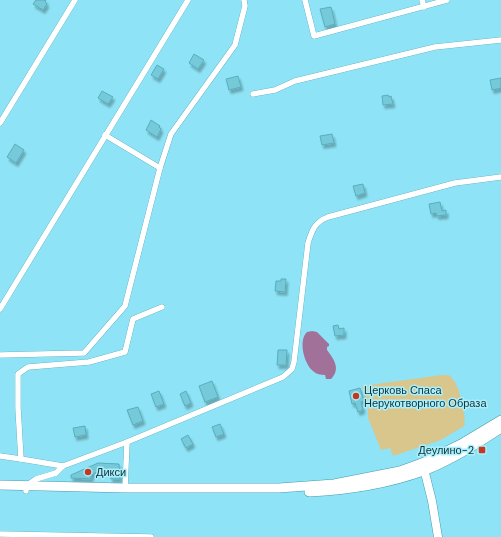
<svg xmlns="http://www.w3.org/2000/svg" width="501" height="537" font-family="'DM Sans',sans-serif">
<style>
.green{fill:#d9c68c}
.water{fill:#a1719a}
.building{fill:#76c9d9;stroke:#57aebe;filter:url(#shadow)}
.lines{fill:none;stroke-linecap:round;stroke-linejoin:round}
.street-casing{stroke:#439bab;stroke-width:6}
.secondary-casing{stroke:#439bab;stroke-width:9}
.primary-casing{stroke:#439bab;stroke-width:10}
.street{stroke:#fff;stroke-width:5.5}
.secondary{stroke:#fff;stroke-width:8}
.primary{stroke:#fff;stroke-width:9}
.poi-dot{fill:#c33821;stroke:#aceffc;stroke-width:1.5}
.labels{text-anchor:middle;dominant-baseline:central;stroke-width:3;stroke-linejoin:round;paint-order:stroke}
.poi-label{font-size:11px;fill:#0e343a;stroke:#aceffc;text-anchor:start}
</style>
<defs>
<filter id="shadow"><feDropShadow dx="2" dy="3.5" stdDeviation="1" flood-color="#0004"/></filter>
</defs>
<rect width="100%" height="100%" fill="#8ee4f6"/>
<path class="green" d="M 442,375 L 449,375 C 453,379 455,381 457,386 C 460,392 467,420 464,426 L 441,440 L 393,456 L 390,448 L 381,450 L 368,418 L 368,410 L 362,386 Z"/>
<path class="water" d="M 312,331 L 317,332 L 329,344 L 329,346 L 327,347 L 327,350 C 334,359 341,369 331,379 L 326,379 L 325,375 C 321,375 316,374 313,371 C 304,364 298,340 307,332 Z"/>
<g class="building">
<path d="M 36,0 L 46,0 L 45,2 L 47,4 L 43,10 L 33,4 Z"/>
<path d="M 331,7 L 335,24 L 325,27 L 320,9 Z"/>
<path d="M 194,54 L 204,60 L 198,69 L 189,63 Z"/>
<path d="M 157,65 L 164,69 L 158,79 L 151,75 Z"/>
<path d="M 238,76 L 241,87 L 229,90 L 226,79 Z"/>
<path d="M 501,78 L 501,88 L 492,90 L 490,80 Z"/>
<path d="M 102,91 L 113,97 L 108,104 L 98,98 Z"/>
<path d="M 388,95 L 389,97 L 391,96 L 393,104 L 383,105 L 382,96 Z"/>
<path d="M 151,120 L 160,126 L 159,127 L 161,129 L 157,137 L 146,130 Z"/>
<path d="M 332,134 L 334,143 L 322,145 L 320,136 Z"/>
<path d="M 15,144 L 24,150 L 16,163 L 7,157 Z"/>
<path d="M 363,184 L 365,193 L 356,196 L 353,186 Z"/>
<path d="M 440,202 L 442,211 L 446,210 L 446,215 L 437,216 L 436,213 L 431,214 L 429,204 Z"/>
<path d="M 281,279 L 286,279 L 285,292 L 275,291 L 276,281 L 281,281 Z"/>
<path d="M 338,325 L 339,329 L 344,328 L 344,335 L 335,336 L 333,326 Z"/>
<path d="M 278,350 L 287,350 L 286,365 L 277,365 Z"/>
<path d="M 212,381 L 218,397 L 205,402 L 199,386 Z"/>
<path d="M 360,388 L 364,401 L 361,402 L 363,410 L 358,412 L 355,403 L 352,404 L 349,391 Z"/>
<path d="M 159,391 L 164,404 L 156,407 L 151,394 Z"/>
<path d="M 186,391 L 191,403 L 185,406 L 180,394 Z"/>
<path d="M 138,407 L 143,421 L 133,425 L 127,410 Z"/>
<path d="M 220,424 L 224,434 L 216,437 L 212,427 Z"/>
<path d="M 85,426 L 86,435 L 75,437 L 73,428 Z"/>
<path d="M 188,435 L 193,444 L 186,448 L 181,439 Z"/>
<path d="M 98,463 L 119,464 L 120,479 L 111,479 L 110,472 L 97,472 L 91,475 L 91,479 L 71,478 L 71,475 Z"/>
</g>
<g class="lines">
<g class="street-casing">
<g id="street">
<path d="M 305,0 L 314,36 L 447,0"/>
<path d="M 422,0 L 424,7"/>
<path d="M 253,94 L 275,90 L 295,81 L 435,47 L 501,40"/>
<path d="M 0,123 L 75,0"/>
<path d="M 160,168 L 171,134 L 235,45 L 245,6 L 244,0"/>
<path d="M 0,309 L 188,0"/>
<path d="M 0,355 L 84,353 L 125,306 L 160,168 L 105,135"/>
<path d="M 0,456 L 21,459"/>
<path d="M 63,466 L 21,459 L 18,408 L 18,374 L 28,367 L 89,362 L 125,352 L 133,319 L 162,307"/>
<path d="M 125,488 L 127,442 L 283,377 L 292,369 L 294,362 L 308,243 C 312,230 315,222 328,217 L 455,183 L 501,177"/>
<path d="M 26,491 L 26,486 L 36,479 L 56,473 L 63,466 L 127,442"/>
<path d="M 0,534 L 151,537"/>
</g>
</g>
<g class="secondary-casing">
<path id="secondary" d="M 423,465 L 432,501 L 438,537"/>
</g>
<g class="primary-casing">
<g id="primary">
<path d="M 0,485 L 125,488 L 279,488 L 334,484 L 400,471 L 422,463 L 461,444 L 501,420"/>
<path d="M 309,492 C 348,490 387,484 423,471 C 450,461 477,444 501,428"/>
</g>
</g>
<use href="#street" class="street"/>
<use href="#secondary" class="secondary"/>
<use href="#primary" class="primary"/>
</g>
<g class="poi-dot">
<circle cx="356" cy="396" r="4"/>
<rect x="478" y="446" width="8" height="8" rx="2"/>
<circle cx="88" cy="472" r="4"/>
</g>
<g class="labels">
<g class="poi-label">
<text x="364" y="390">Церковь Спаса<tspan x="364" dy="13">Нерукотворного Образа</tspan></text>
<text x="474" y="450" text-anchor="end">Деулино-2</text>
<text x="96" y="472">Дикси</text>
</g>
</g>
</svg>
